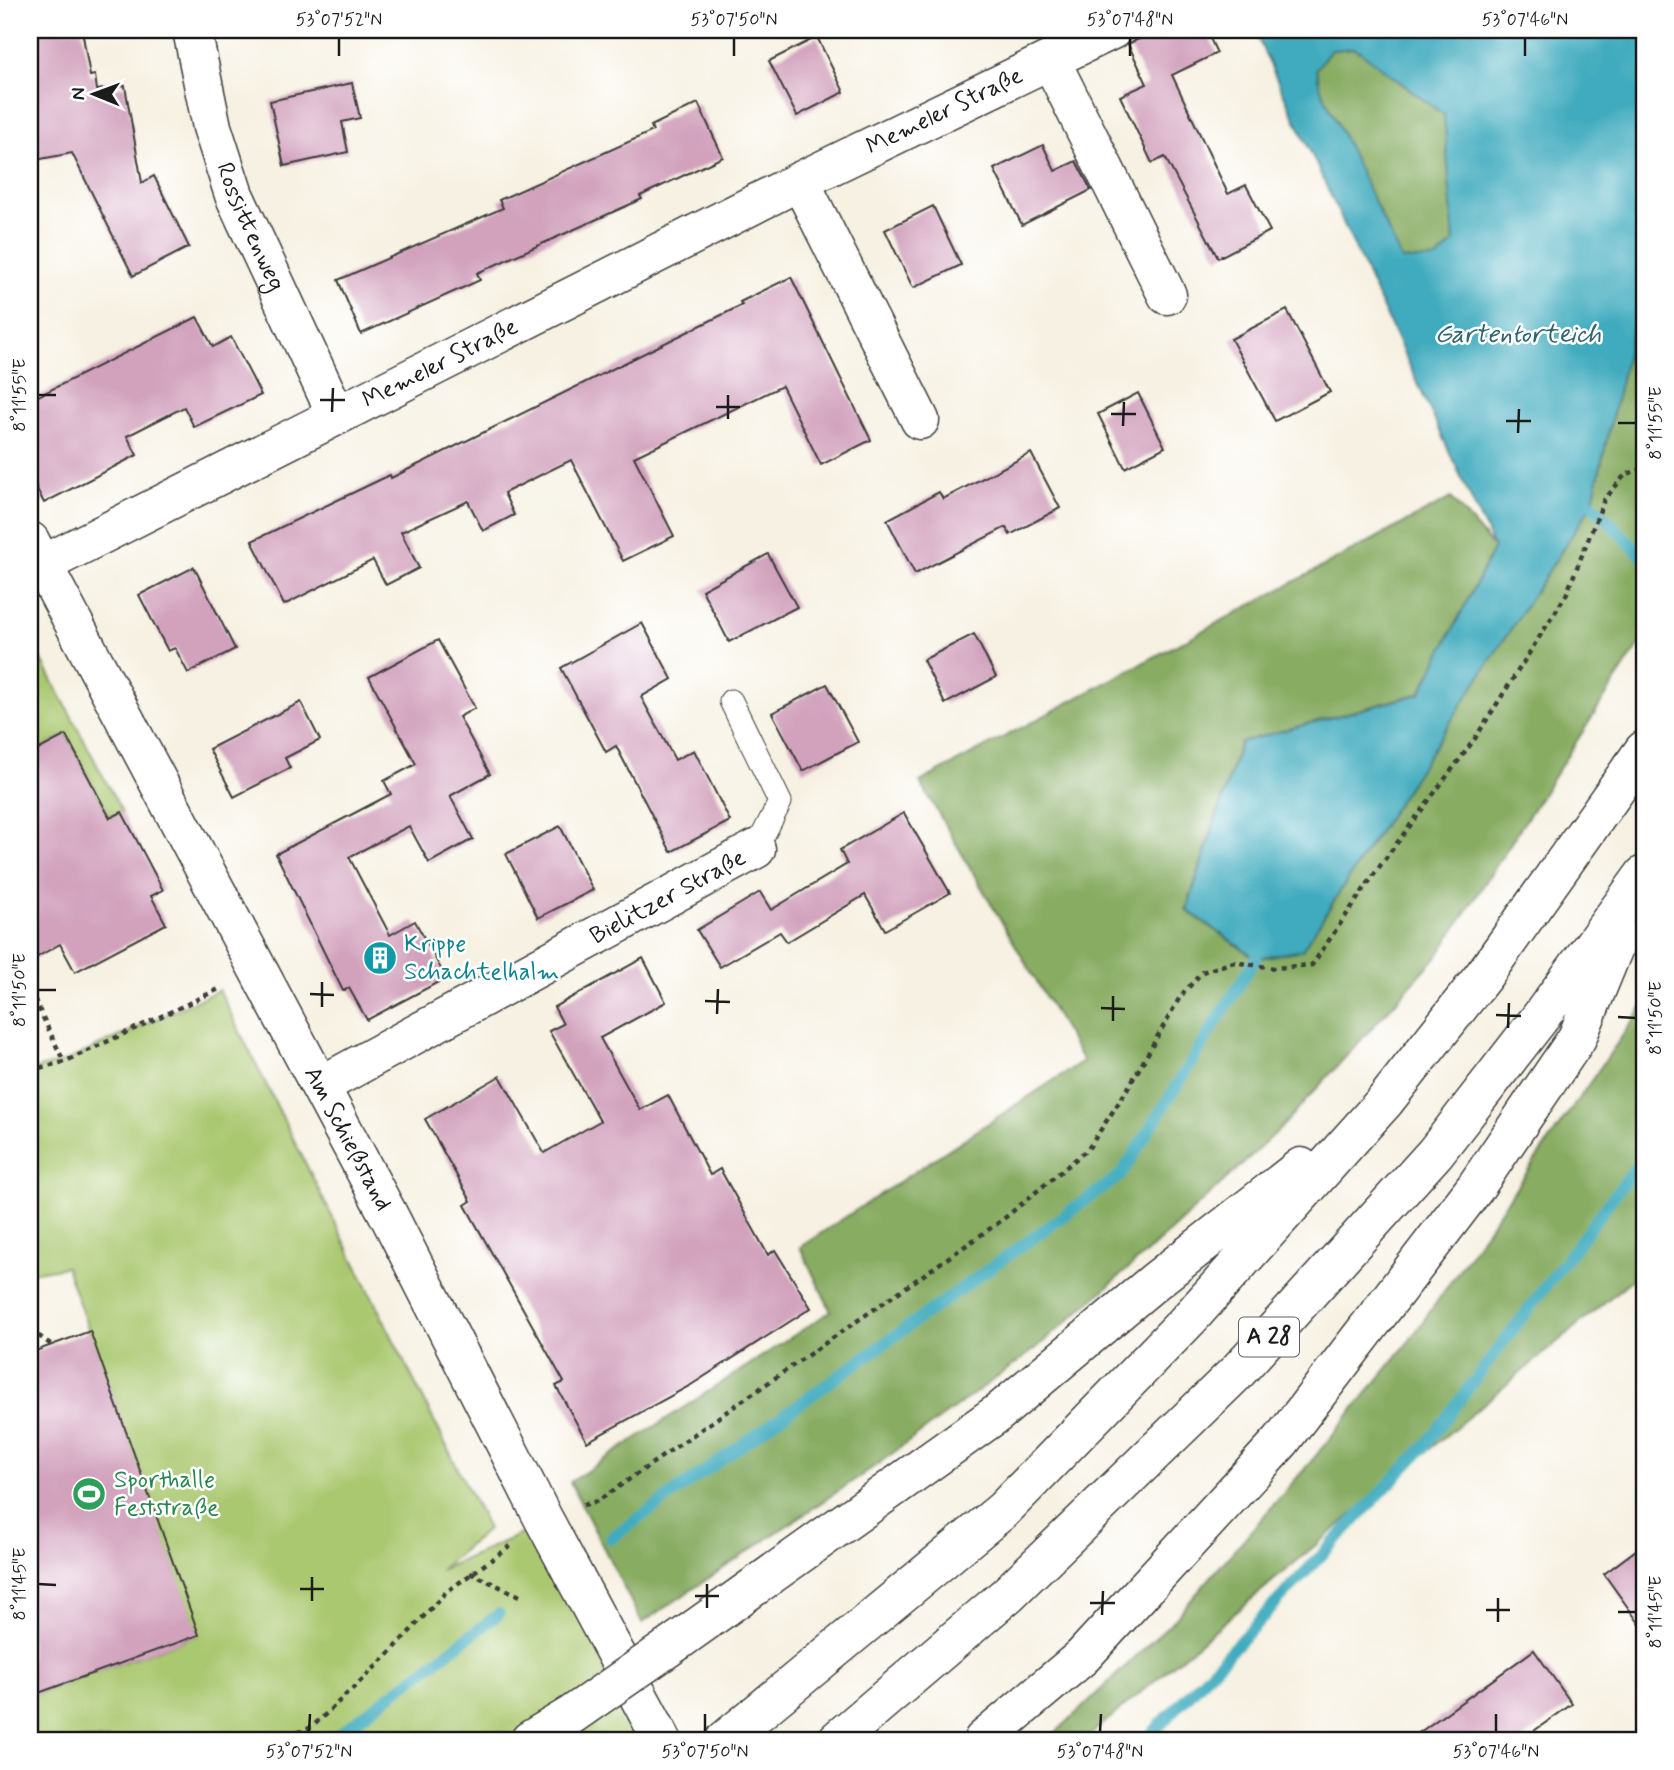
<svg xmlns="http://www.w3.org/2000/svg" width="1674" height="1770" font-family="Mynerve,sans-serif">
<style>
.green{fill:#aac86f;stroke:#637246;stroke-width:2}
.forest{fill:#87ac62;stroke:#52643f;stroke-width:2}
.water{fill:#3fabbe;stroke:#2e646d;stroke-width:2;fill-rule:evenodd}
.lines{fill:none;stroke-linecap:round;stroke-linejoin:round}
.stream{stroke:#3fabbe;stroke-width:12}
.building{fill:#d2a2bd}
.service-casing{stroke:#3d3c3a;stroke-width:25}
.minor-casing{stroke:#3d3c3a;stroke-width:41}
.motorway-casing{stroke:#3d3c3a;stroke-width:41}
.path{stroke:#3d3c3a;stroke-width:4.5;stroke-dasharray:5 5;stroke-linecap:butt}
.service{stroke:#fff;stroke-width:23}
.minor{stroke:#fff;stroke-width:38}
.motorway{stroke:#fff;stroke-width:38}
.motorway-bridge-casing{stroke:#3d3c3a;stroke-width:41;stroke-linecap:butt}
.motorway-bridge{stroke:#fff;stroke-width:38}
.ticks{fill:none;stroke:#1c1c1c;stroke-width:2.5}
.labels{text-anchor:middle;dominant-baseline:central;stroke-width:5;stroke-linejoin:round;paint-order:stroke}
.shield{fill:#fff;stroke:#606060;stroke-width:2}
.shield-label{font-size:23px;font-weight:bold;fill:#1c1c1c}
.street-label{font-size:24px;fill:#1c1c1c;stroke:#fff}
.culture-label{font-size:24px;fill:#0d838f;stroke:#fff;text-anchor:start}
.leisure-label{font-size:24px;fill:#27864d;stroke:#fff;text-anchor:start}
.water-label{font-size:26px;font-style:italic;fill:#2e646d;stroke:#fff}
.neatline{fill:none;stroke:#1c1c1c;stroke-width:2.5}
.ticks-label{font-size:18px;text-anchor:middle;fill:#1c1c1c}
</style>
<rect width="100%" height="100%" fill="#fff"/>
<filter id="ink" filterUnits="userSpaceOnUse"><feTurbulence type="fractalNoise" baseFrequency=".0143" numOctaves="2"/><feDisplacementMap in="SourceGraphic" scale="14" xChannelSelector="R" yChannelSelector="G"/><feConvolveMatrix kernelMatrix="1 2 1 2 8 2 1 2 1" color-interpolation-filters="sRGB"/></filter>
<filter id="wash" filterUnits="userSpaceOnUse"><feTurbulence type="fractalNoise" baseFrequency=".00686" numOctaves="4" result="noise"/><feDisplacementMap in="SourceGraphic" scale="28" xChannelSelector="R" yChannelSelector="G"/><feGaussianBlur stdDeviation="1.57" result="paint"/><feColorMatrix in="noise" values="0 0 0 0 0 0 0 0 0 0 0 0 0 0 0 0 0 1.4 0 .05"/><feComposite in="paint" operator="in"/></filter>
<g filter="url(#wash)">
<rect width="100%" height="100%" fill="#f6f1e2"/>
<g class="green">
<path d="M 30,638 L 122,812 L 110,818 L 66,735 L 30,754 Z"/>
<path d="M 219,990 L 488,1529 L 440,1570 L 546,1523 L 662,1740 L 30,1740 L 30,1696 L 198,1635 L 66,1267 L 30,1273 L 30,1070 L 64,1062 Z"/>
</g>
<g class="forest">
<path d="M 1355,48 L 1444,115 L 1454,242 L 1437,259 L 1402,261 L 1320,87 L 1316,69 L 1331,50 Z"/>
<path d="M 1644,280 L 1644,637 L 1439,954 L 1280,1129 L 1151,1249 L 1034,1350 L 871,1469 L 642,1623 L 570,1482 L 831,1311 L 800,1247 L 1083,1061 L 920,782 L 1451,498 L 1494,548 L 1420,693 L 1240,742 L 1186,910 L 1256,959 L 1302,950 L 1592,504 Z"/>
<path d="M 1644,1005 L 1644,1269 L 1084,1740 L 1048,1740 L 1172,1622 L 1314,1458 L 1410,1340 Z"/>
</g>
<path class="water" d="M 1254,30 L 1644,30 L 1644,280 L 1592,504 L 1302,950 L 1256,958 L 1187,910 L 1241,742 L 1420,694 L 1494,548 ZM 1355,48 L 1444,115 L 1454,242 L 1437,259 L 1402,260 L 1320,87 L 1316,69 L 1331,50 Z"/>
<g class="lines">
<g class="stream">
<path d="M 1592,504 L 1644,558"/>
<path d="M 611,1538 L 1121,1175 L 1256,958"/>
<path d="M 331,1740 L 499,1614"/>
<path d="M 1146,1740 L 1425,1446 L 1644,1156"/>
</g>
</g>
<g id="blocks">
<g class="building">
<path d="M 30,30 L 82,30 L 90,76 L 95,75 L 97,90 L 125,86 L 142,183 L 154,176 L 189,247 L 133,276 L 72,153 L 30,161 Z"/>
<path d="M 1158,30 L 1206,30 L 1217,53 L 1172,75 L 1228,194 L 1246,185 L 1270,231 L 1218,258 L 1165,157 L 1152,163 L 1120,96 L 1147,84 L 1128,44 Z"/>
<path d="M 817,37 L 844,92 L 797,116 L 769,61 Z"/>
<path d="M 352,83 L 360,118 L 342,122 L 348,152 L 284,166 L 270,101 Z"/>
<path d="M 698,103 L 723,157 L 640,196 L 642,199 L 477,273 L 480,280 L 361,334 L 338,280 L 503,208 L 499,200 L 653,131 L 651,126 Z"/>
<path d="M 1043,145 L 1055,171 L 1076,161 L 1091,190 L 1022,225 L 994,169 Z"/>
<path d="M 933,206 L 961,265 L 913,288 L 885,230 Z"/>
<path d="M 791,277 L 871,440 L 821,465 L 782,386 L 634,457 L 674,536 L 623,561 L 571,460 L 504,493 L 514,515 L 483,531 L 468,501 L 401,532 L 419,568 L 386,585 L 373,560 L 284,605 L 252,541 L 390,475 L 391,478 L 742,305 L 740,302 Z"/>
<path d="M 1287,310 L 1330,392 L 1275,421 L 1231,339 Z"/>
<path d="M 197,317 L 213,347 L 231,337 L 261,395 L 194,427 L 184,407 L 127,436 L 137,455 L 44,503 L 30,475 L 30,400 Z"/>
<path d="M 1138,393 L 1165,447 L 1125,468 L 1098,414 Z"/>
<path d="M 1031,453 L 1060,508 L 1010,535 L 1006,527 L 915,574 L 887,520 L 939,492 L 943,499 Z"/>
<path d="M 768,554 L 797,607 L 729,642 L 702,590 Z"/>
<path d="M 194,567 L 235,649 L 188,673 L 175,648 L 168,651 L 139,595 Z"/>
<path d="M 642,623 L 672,679 L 641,697 L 675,760 L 694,750 L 730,821 L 671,852 L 616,746 L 606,752 L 561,668 Z"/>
<path d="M 974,634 L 996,677 L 945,704 L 923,660 Z"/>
<path d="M 438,640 L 475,708 L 459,717 L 490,774 L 450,796 L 473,839 L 429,863 L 409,826 L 349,857 L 390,935 L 415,921 L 446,978 L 367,1020 L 349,988 L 343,991 L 276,854 L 391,794 L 384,781 L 416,764 L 369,677 Z"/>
<path d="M 827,684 L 858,742 L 803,771 L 772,713 Z"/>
<path d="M 301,702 L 320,740 L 285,758 L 290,768 L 234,797 L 209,749 Z"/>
<path d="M 66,735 L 110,818 L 122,812 L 163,890 L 151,896 L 166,924 L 75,972 L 60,944 L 30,961 L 30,754 Z"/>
<path d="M 904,813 L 950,893 L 885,930 L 865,895 L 787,942 L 780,932 L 720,967 L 697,930 L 760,892 L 771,910 L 847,864 L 840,850 Z"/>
<path d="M 560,826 L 593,890 L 538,918 L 506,854 Z"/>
<path d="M 643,958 L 666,1002 L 600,1038 L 640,1110 L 668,1095 L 710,1175 L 720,1169 L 768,1255 L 775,1250 L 811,1308 L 691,1385 L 587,1442 L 556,1386 L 564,1382 L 465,1205 L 471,1201 L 425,1119 L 500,1076 L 544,1153 L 600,1121 L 549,1031 L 563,1024 L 554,1007 Z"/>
<path d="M 90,1331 L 199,1635 L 30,1696 L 30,1353 Z"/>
<path d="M 1644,1544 L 1644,1630 L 1604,1574 Z"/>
<path d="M 1534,1650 L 1572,1704 L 1521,1740 L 1409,1740 Z"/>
</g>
</g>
</g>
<g filter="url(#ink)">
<use href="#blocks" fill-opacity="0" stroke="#3d3c3a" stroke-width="2"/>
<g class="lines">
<g class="service-casing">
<path id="service" d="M 731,701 L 780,802 L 756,849"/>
</g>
<g class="minor-casing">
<g id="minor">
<path id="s1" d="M 192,30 L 212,127 L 234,195 L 336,414"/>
<path d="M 1051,61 L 1167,295"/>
<path d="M 800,181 L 920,420"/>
<path id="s2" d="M 30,541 L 389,1216 L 543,1518 L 662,1740"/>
<path id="s3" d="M 44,564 L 800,181 L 1112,30"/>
<path id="s4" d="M 320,1086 L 756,849"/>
</g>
</g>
<g class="motorway-casing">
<g id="motorway">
<path d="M 678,1641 L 998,1413 L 1154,1282 L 1301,1167"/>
<path d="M 530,1740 L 570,1716"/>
<path d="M 725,1740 L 1003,1510 L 1189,1319 L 1385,1101 L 1484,975 L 1644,750"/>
<path d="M 837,1740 L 1007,1595 L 1237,1372 L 1435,1153 L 1539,1019 L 1644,875"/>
<path d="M 983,1740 L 1082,1657 L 1281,1441 L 1475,1188 L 1577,1038 L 1619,935"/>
</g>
</g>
<g class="path">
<path d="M 30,990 L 64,1062"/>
<path d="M 30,1070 L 64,1062 L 221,988"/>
<path d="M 30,1330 L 52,1345"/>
<path d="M 583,1505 L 598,1501 L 1001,1221 L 1088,1149 L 1127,1090 L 1180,997 L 1202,972 L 1234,962 L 1274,968 L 1312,965 L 1382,863 L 1474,740 L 1566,595 L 1604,500 L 1625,475 L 1644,468"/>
<path d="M 470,1573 L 520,1596"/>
<path d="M 279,1740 L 312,1727 L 390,1653 L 446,1592 L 512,1545"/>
</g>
<use href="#service" class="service"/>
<use href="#minor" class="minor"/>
<use href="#motorway" class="motorway"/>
<g class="motorway-bridge-casing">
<path id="motorway-bridge" d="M 570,1716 L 678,1641"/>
</g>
<use href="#motorway-bridge" class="motorway-bridge"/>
</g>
</g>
<path class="ticks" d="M 339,56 L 339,38M 734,56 L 734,38M 1130,56 L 1130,38M 1525,56 L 1525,38M 38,395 L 56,395M 320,400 L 345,400M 716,407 L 740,407M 332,412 L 333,388M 1111,414 L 1136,414M 728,419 L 728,395M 1506,421 L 1531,421M 1618,423 L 1636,423M 1123,426 L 1124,402M 1518,433 L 1519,409M 38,990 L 56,990M 310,994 L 334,995M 705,1001 L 730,1002M 322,1007 L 322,982M 1101,1008 L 1125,1009M 717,1014 L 718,989M 1496,1015 L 1521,1016M 1618,1017 L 1636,1018M 1113,1021 L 1113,996M 1508,1028 L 1509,1003M 38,1584 L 56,1585M 300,1589 L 324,1589M 695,1596 L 719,1596M 312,1601 L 312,1577M 1090,1603 L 1115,1603M 707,1608 L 707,1584M 1486,1610 L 1510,1610M 1618,1612 L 1636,1612M 1102,1615 L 1103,1591M 1498,1622 L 1498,1598M 309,1732 L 310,1714M 705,1732 L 705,1714M 1100,1732 L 1101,1714M 1496,1732 L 1496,1714"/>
<defs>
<g id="building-disc" transform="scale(1.75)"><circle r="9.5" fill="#0f9aa8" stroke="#fff"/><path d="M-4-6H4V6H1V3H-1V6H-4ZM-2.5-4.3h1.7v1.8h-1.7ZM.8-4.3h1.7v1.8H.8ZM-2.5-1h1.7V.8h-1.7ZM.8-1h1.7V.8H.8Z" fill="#fff"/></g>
<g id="stadium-disc" transform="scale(1.75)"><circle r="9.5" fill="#2e9e5b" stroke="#fff"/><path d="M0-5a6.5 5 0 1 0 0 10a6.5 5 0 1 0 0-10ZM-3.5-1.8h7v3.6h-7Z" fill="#fff"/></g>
</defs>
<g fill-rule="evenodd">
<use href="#building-disc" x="380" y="958"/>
<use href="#stadium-disc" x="89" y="1494"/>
</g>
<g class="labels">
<rect class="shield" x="1239" y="1317.5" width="60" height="39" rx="5"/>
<g class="shield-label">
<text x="1269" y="1337">A 28</text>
</g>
<g class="street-label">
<text stroke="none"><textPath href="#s3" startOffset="1008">Memeler Straße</textPath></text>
<text stroke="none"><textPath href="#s1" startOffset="206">Rossittenweg</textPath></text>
<text stroke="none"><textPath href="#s3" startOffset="444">Memeler Straße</textPath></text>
<text stroke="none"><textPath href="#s4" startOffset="396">Bielitzer Straße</textPath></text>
<text stroke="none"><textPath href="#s2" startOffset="677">Am Schießstand</textPath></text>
</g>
<g class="culture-label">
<text x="404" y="944">Krippe<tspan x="404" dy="28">Schachtelhalm</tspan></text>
</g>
<g class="leisure-label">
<text x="114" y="1480">Sporthalle<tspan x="114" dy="28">Feststraße</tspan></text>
</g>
<g class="water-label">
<text x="1518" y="335">Gartentorteich</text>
</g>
</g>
<rect width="1674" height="1770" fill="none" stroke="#fff" stroke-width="77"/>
<g transform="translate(94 94) rotate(271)" stroke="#ffffff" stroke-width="5" paint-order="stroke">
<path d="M0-5L12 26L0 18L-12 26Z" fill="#1c1c1c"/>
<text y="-10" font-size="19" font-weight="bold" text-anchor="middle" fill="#1c1c1c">N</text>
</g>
<rect x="38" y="38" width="1598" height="1694" class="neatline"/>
<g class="ticks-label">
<text x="339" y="25">53°07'52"N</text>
<text x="734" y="25">53°07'50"N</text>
<text x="1130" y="25">53°07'48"N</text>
<text x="1525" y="25">53°07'46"N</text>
<text transform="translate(19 395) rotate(-90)" y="6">8°11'55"E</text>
<text transform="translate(1655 423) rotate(-90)" y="6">8°11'55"E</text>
<text transform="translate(19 990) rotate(-90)" y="6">8°11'50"E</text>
<text transform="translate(1655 1018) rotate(-90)" y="6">8°11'50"E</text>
<text transform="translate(19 1584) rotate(-90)" y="6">8°11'45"E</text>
<text transform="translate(1655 1612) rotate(-90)" y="6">8°11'45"E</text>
<text x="309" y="1757">53°07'52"N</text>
<text x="705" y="1757">53°07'50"N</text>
<text x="1100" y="1757">53°07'48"N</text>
<text x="1496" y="1757">53°07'46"N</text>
</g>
</svg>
